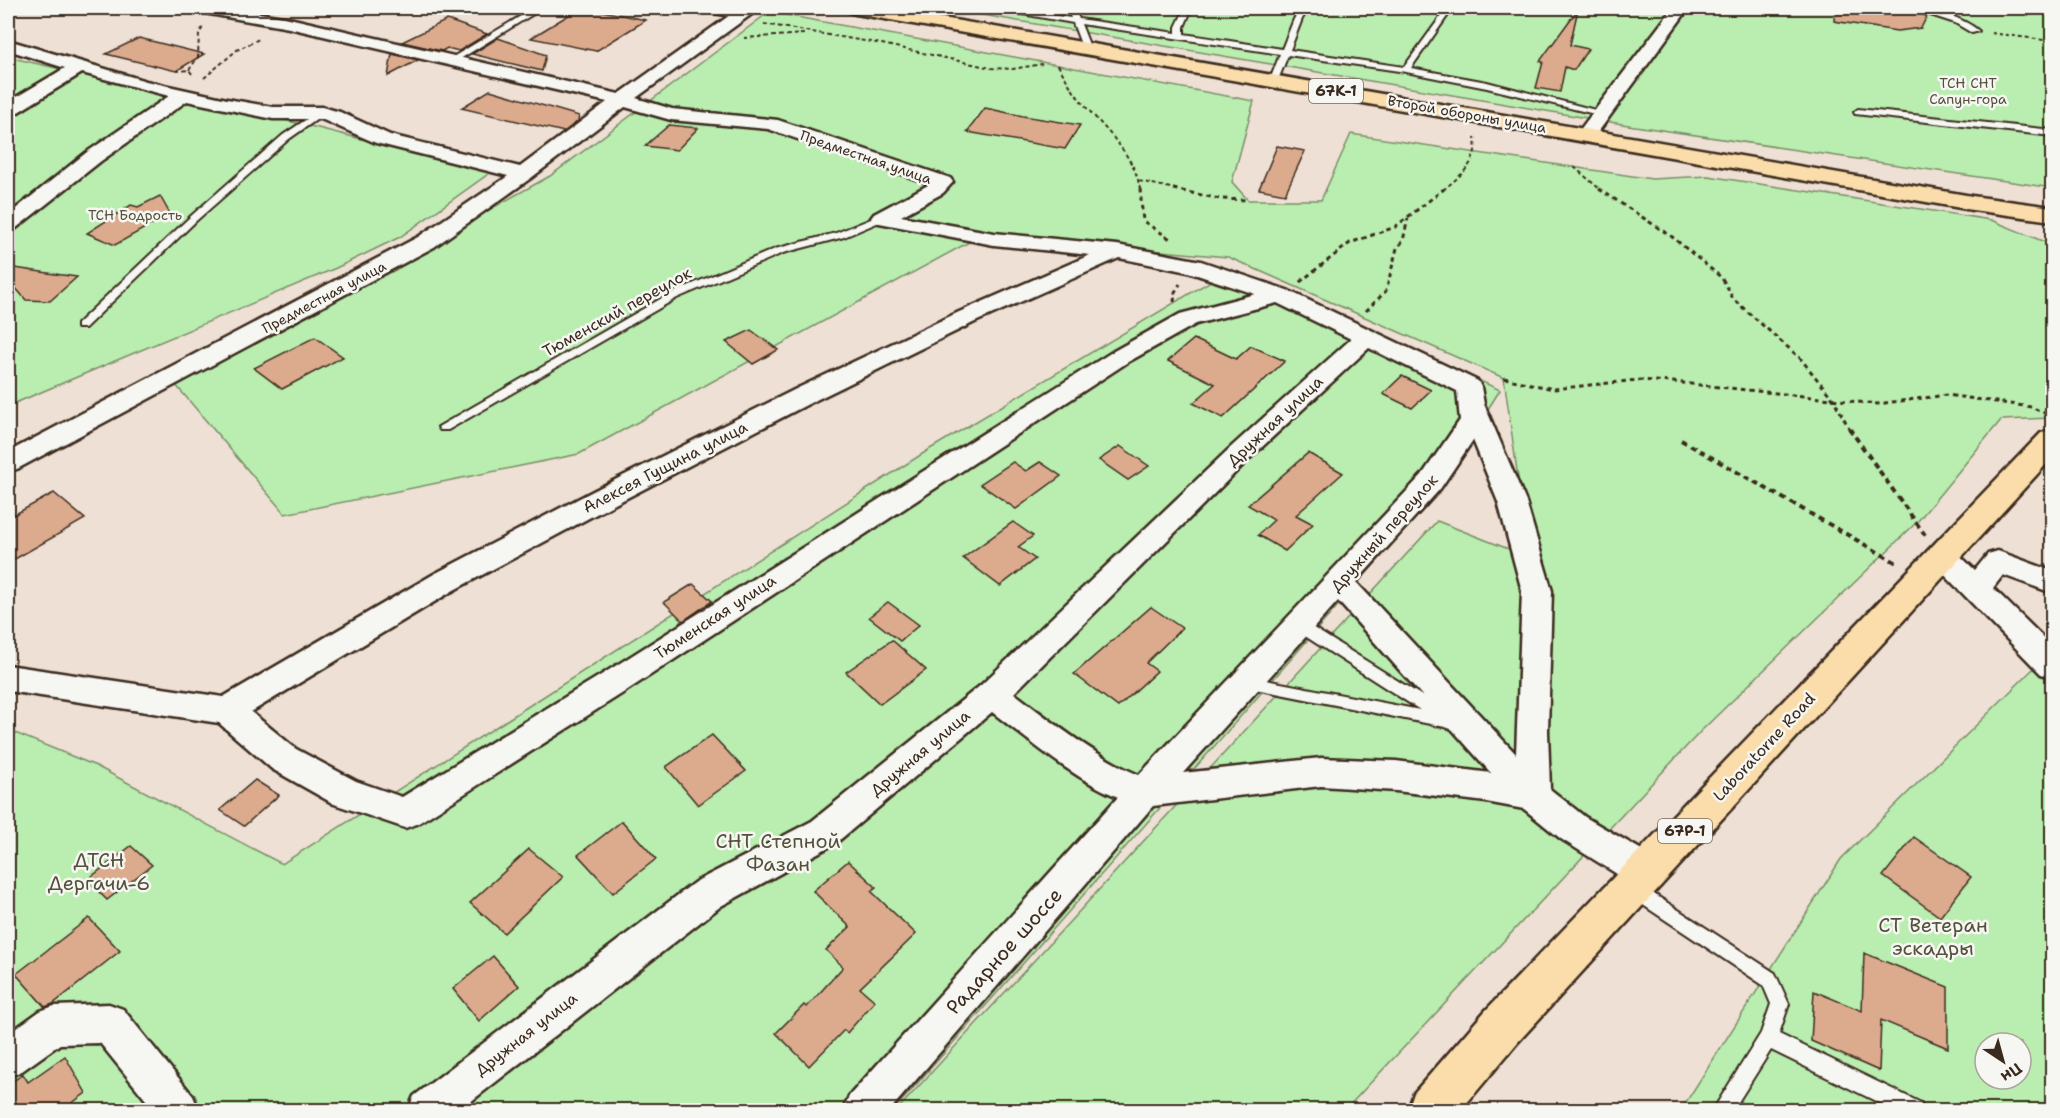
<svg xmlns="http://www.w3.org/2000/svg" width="2060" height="1118" font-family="'Shantell Sans',sans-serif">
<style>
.green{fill:#b9eeb0;stroke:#7a8c67;stroke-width:1.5;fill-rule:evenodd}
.building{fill:#dcab8e;stroke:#3b2a1e;stroke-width:1.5}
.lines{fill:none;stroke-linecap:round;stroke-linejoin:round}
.service-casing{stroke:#3b2a1e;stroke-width:4}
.minor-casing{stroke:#3b2a1e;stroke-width:5}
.primary-casing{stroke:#3b2a1e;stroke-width:5}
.path-far2{stroke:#3b2a1e;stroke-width:2;stroke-dasharray:4 3;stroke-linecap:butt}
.path-far1{stroke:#3b2a1e;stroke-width:3;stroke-dasharray:4.5 4;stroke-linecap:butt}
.path{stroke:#3b2a1e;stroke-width:4;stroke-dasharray:6 4.5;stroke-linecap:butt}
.service{fill:#f6f6f2;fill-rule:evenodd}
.minor{fill:#f6f6f2;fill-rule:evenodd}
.primary{fill:#fbddab;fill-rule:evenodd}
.labels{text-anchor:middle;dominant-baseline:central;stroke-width:5;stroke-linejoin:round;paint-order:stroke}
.far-park-label{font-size:14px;fill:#54513b;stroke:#f6f6f2}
.far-street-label{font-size:14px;fill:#3b2a1e;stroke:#f6f6f2}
.shield{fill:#f6f6f2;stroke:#73675e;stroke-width:1.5}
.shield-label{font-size:15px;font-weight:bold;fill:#3b2a1e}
.street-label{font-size:16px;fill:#3b2a1e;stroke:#f6f6f2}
.near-park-label{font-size:20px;fill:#54513b;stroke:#f6f6f2}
.near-street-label{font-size:20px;fill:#3b2a1e;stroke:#f6f6f2}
</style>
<rect width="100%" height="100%" fill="#eee0d4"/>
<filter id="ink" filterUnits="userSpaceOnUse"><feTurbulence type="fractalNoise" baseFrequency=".0167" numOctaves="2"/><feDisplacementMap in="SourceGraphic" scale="12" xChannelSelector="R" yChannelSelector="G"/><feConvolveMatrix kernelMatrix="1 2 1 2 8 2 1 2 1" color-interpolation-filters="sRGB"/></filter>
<g filter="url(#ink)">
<g class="green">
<path d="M 942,8 L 2052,8 L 2052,188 L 1628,125 Z"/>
<path d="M 769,12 L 1254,101 L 1232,182 L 1248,200 L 1321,200 L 1351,134 L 1652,179 L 1708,176 L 1991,220 L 2052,245 L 2052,418 L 2001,420 L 1918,521 L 1701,731 L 1345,1110 L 897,1110 L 1437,521 L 1529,557 L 1504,378 L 1228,257 L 982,235 L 579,454 L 285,514 L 175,384 L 550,176 Z"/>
<path d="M 8,57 L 314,127 L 491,172 L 400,237 L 336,268 L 8,406 Z"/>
<path d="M 1229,270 L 1271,284 L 1500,390 L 1430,501 L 894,1110 L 8,1110 L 8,730 L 96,766 L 282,864 L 930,449 Z"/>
<path d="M 2036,666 L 2052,683 L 2052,1110 L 1681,1110 L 1841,859 ZM 1985,1043 L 2021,1043 L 2021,1079 L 1985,1079 Z"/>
</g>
<g class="building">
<path d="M 580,8 L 588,8 L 646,20 L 596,51 L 531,38 Z"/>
<path d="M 1835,8 L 1907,8 L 1908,10 L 1927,16 L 1921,28 L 1897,31 L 1834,21 Z"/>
<path d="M 1578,9 L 1570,45 L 1588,49 L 1574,70 L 1565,67 L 1560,92 L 1536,88 L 1543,62 L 1540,61 Z"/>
<path d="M 447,20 L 487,34 L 459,51 L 447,48 L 442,51 L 402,42 Z"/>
<path d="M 139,38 L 204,54 L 176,71 L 106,54 Z"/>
<path d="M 498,38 L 546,55 L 542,71 L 472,54 Z"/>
<path d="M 392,54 L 418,60 L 388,76 Z"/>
<path d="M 490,90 L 579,116 L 578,121 L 564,132 L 461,108 Z"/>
<path d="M 985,108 L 1023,116 L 1080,125 L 1065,149 L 967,132 Z"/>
<path d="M 669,125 L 698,128 L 677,150 L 645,146 Z"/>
<path d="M 1277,146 L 1305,151 L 1285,194 L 1259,189 Z"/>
<path d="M 160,196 L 170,214 L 115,245 L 87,233 L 131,205 L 138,207 Z"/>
<path d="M 8,267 L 55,274 L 77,277 L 50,301 L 26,300 L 8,279 Z"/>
<path d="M 751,330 L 778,350 L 753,364 L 726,342 Z"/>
<path d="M 315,337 L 343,357 L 282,389 L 254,368 Z"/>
<path d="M 1194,339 L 1236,359 L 1251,346 L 1285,361 L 1223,418 L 1193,403 L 1215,384 L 1168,361 Z"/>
<path d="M 1402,376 L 1431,390 L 1412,408 L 1383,394 Z"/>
<path d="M 1120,446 L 1149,466 L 1128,480 L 1099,460 Z"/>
<path d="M 1308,453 L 1343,473 L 1296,515 L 1313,524 L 1285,551 L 1258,535 L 1274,520 L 1248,505 Z"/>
<path d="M 1013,462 L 1026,471 L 1040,462 L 1061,476 L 1016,509 L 980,484 Z"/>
<path d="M 54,493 L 85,519 L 8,563 L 8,518 Z"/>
<path d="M 1013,522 L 1033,536 L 1018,547 L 1035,559 L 1000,586 L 963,558 Z"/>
<path d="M 693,584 L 712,601 L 683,621 L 664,602 Z"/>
<path d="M 888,602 L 919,625 L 900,641 L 869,617 Z"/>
<path d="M 1151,607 L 1182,628 L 1146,663 L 1157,671 L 1118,707 L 1074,674 Z"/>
<path d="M 892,640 L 926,670 L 880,704 L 846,672 Z"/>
<path d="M 712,735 L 746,771 L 698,805 L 666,767 Z"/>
<path d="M 255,780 L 279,795 L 244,826 L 220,810 Z"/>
<path d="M 622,821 L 656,859 L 613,893 L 578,855 Z"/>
<path d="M 1914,837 L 1971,877 L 1940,917 L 1883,876 Z"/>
<path d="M 131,846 L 152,865 L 107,900 L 87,880 Z"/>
<path d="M 529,849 L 563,877 L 504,933 L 470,903 Z"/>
<path d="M 848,861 L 876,887 L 871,891 L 916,934 L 860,988 L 875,1001 L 847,1033 L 844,1030 L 809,1066 L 776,1033 L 804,1005 L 807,1007 L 843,967 L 826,950 L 850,927 L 813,891 Z"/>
<path d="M 89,918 L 120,951 L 53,1004 L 45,1007 L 16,974 Z"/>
<path d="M 1864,953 L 1948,987 L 1948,1048 L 1881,1020 L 1879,1071 L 1811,1041 L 1814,991 L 1862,1011 Z"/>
<path d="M 493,956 L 519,986 L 479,1021 L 453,989 Z"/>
<path d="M 65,1056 L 86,1093 L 62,1110 L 8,1110 L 8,1085 L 23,1074 L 28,1082 Z"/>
</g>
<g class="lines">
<g class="service-casing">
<g id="service">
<path d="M 534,8 L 543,8 L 455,62 L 448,60 Z"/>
<path d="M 696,8 L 708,8 L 743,16 L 739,18 L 696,10 Z"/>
<path d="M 987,8 L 1003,8 L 1071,18 L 1067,8 L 1074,8 L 1079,19 L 1176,33 L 1176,27 L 1185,8 L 1192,8 L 1184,27 L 1184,34 L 1282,49 L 1294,19 L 1302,8 L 1309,8 L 1302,19 L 1290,50 L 1404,67 L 1447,8 L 1453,8 L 1411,68 L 1487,82 L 1607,113 L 1603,116 L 1487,88 L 1406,72 L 1288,55 L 1278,80 L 1274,83 L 1270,80 L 1280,54 L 1081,24 L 1090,47 L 1086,49 L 1082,47 L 1073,23 Z"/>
<path d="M 1909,8 C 1928,6 1964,18 1979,31 L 1972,33 L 1955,23 Z"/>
<path d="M 1858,109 L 2052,130 L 2052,136 L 1855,114 L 1854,112 Z"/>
<path d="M 319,111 L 326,113 L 289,139 L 197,220 L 85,328 L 77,328 L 77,324 L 191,216 L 283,135 Z"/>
<path d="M 881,215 L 886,218 L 884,220 L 844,237 L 783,253 L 677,298 L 448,430 L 440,430 L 438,427 L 669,294 L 775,249 L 836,233 Z"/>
<path d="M 1299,619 L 1459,719 L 1462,724 L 1459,729 L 1454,730 L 1445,727 L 1240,686 L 1238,682 L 1240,678 L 1245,676 L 1420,710 L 1294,629 L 1292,625 L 1294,621 Z"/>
<path d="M 1634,881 L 1775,973 L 1789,1004 L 1779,1034 L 1921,1103 L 1923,1110 L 1894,1110 L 1771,1050 L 1733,1110 L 1713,1110 L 1761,1033 L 1771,1004 L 1763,985 L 1628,895 L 1625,889 L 1628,883 Z"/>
</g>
</g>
<g class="minor-casing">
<g id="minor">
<path d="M 196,8 L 229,8 L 289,18 L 619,94 L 740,8 L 758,8 L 756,11 L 636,98 L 672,109 L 778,120 L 950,178 L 953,182 L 943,193 L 901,216 L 994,233 L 1117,245 L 1201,261 L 1287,290 L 1478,381 L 1481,387 L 1484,404 L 1526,502 L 1552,591 L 1548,731 L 1550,789 L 1585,817 L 1659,860 L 1664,872 L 1659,884 L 1646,888 L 1633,884 L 1561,839 L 1524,809 L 1486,802 L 1396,791 L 1321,786 L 1153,806 L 890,1110 L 843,1110 L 849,1096 L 1118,797 C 1074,779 1030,741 992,712 L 836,843 L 721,906 L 460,1110 L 408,1110 L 414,1096 L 695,882 L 812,821 L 981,685 L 1230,448 L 1351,339 L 1277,303 L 1196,324 L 1128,362 L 623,693 L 417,824 L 405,828 L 334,804 L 272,769 L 219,723 L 8,691 L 8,665 L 223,697 L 434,574 L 595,490 L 798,388 L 959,312 L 1090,255 L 994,245 L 874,222 L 871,218 L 874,214 L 930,184 L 768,129 L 671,120 L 625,107 L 531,178 L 434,247 L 17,469 L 8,472 L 8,452 L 418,237 L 508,176 L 376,143 L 321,119 L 273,119 L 187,101 L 101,161 L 15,229 L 8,231 L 8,215 L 87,152 L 169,96 L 82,73 L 15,114 L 8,115 L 8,102 L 65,68 L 8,50 L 8,40 L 146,81 L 227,99 L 273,107 L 322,107 L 340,112 L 390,135 L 520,167 L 607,102 L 289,28 L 204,13 ZM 1119,258 L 1188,272 L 1255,294 L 1180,314 L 1112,352 L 601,675 L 402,797 L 356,781 L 296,749 L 251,712 L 454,590 L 615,504 L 816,400 L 975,322 ZM 1369,348 L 1457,391 L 1460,420 L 1422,475 L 1139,775 C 1097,758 1050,720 1014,693 L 1248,460 ZM 1473,440 L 1498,502 L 1522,591 L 1516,754 L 1356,582 L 1440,489 ZM 1338,601 L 1491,773 L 1396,761 L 1321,758 L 1183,773 Z"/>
<path d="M 1673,8 L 1689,8 L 1593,139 L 1579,139 L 1577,135 L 1579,131 Z"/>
<path d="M 1943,545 L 1953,549 L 1975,570 L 1988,554 L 1998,551 L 2052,571 L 2052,593 L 2003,575 L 1993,588 L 2052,646 L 2052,677 L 2041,674 L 1933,563 L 1929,556 L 1933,549 Z"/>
<path d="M 109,1004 L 123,1009 L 193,1096 L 199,1110 L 154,1110 L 100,1043 L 60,1044 L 22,1071 L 8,1077 L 8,1034 L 40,1011 L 54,1006 Z"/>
</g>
</g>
<g class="primary-casing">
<g id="primary">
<path d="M 847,8 L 885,8 L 1972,196 L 2052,207 L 2052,221 L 1972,210 L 856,14 L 849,12 Z"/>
<path d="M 2052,430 L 2052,458 L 1518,1042 L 1461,1110 L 1408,1110 L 1414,1093 L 1486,1010 L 2041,433 Z"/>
</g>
</g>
<g class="path-far2">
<path d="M 764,24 L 882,44 L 991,68 L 1013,69 L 1042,64"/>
<path d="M 1991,33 L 2052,41"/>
<path d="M 744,38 L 805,34"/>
<path d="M 1058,65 C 1065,77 1072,90 1081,101 C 1102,127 1136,155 1140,190"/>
<path d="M 189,70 L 198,57 L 199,34 L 203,27"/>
<path d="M 176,71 L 189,70 L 193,75"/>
<path d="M 204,78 L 237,50 L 259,39"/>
<path d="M 1574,167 L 1601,190"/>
<path d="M 1139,181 L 1180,190"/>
<path d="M 1443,190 C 1461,175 1479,163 1475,137"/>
</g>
<g class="path-far1">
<path d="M 1140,189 L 1143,221 L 1172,240"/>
<path d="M 1173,189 L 1220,199 L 1248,200"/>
<path d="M 1599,189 L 1671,236 L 1722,278 L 1733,299 L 1800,358 L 1834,400 L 1850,430"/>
<path d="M 1300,282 L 1350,243 L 1395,227 L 1444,189"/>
<path d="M 1174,302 L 1175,292 L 1180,284"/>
<path d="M 1366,311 L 1386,291 L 1397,248 L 1403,241 L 1408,218"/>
<path d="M 1504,378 L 1553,389 L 1638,380 L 1673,382 L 1877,404 L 1947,395 L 2031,407 L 2049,415"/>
</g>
<g class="path">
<path d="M 1849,428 L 1925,535"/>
<path d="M 1681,440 L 1897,563"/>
</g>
<use href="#service" class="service"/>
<use href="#minor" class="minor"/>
<use href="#primary" class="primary"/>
</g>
</g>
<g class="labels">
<g class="far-park-label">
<text x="1968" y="83">ТСН СНТ<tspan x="1968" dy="16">Сапун-гора</tspan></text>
<text x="135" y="215">ТСН Бодрость</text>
</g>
<g class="far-street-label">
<text transform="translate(1467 114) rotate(10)">Второй обороны улица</text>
<text transform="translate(866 157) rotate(19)">Предместная улица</text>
<text transform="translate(324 297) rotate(-28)">Предместная улица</text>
</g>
<g class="shield">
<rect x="1309" y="79" width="54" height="24" rx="4.5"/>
<rect x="1658" y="819" width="54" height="24" rx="4.5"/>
</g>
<g class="shield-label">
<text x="1336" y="91">67К-1</text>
<text x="1685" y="831">67Р-1</text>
</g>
<g class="street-label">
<text transform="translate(617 312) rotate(-29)">Тюменский переулок</text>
<text transform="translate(1275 421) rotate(-43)">Дружная улица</text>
<text transform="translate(665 467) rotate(-27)">Алексея Гущина улица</text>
<text transform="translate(1384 533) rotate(-48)">Дружный переулок</text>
<text transform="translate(715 617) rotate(-33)">Тюменская улица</text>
<text transform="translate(1764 747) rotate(-47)">Laboratorne Road</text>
<text transform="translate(920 753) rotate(-40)">Дружная улица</text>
<text transform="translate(526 1034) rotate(-38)">Дружная улица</text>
</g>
<g class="near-park-label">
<text x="778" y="841">СНТ Степной<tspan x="778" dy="23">Фазан</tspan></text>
<text x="99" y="860">ДТСН<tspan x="99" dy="23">Дергачи-6</tspan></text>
<text x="1933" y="925">СТ Ветеран<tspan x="1933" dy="23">эскадры</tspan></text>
</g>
<g class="near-street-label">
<text transform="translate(1004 951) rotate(-48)">Радарное шоссе</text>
</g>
</g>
<rect width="2060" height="1118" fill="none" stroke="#f6f6f2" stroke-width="30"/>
<rect x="15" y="15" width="2030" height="1088" fill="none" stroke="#3b2a1e" stroke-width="2" filter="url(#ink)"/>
<g transform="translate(2003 1061) rotate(144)"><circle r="28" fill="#f6f6f2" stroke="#aba49d" stroke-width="1.5"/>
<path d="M0-4.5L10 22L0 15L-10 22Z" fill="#3b2a1e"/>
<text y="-9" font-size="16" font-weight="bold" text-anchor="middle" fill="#3b2a1e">Пн</text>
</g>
</svg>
